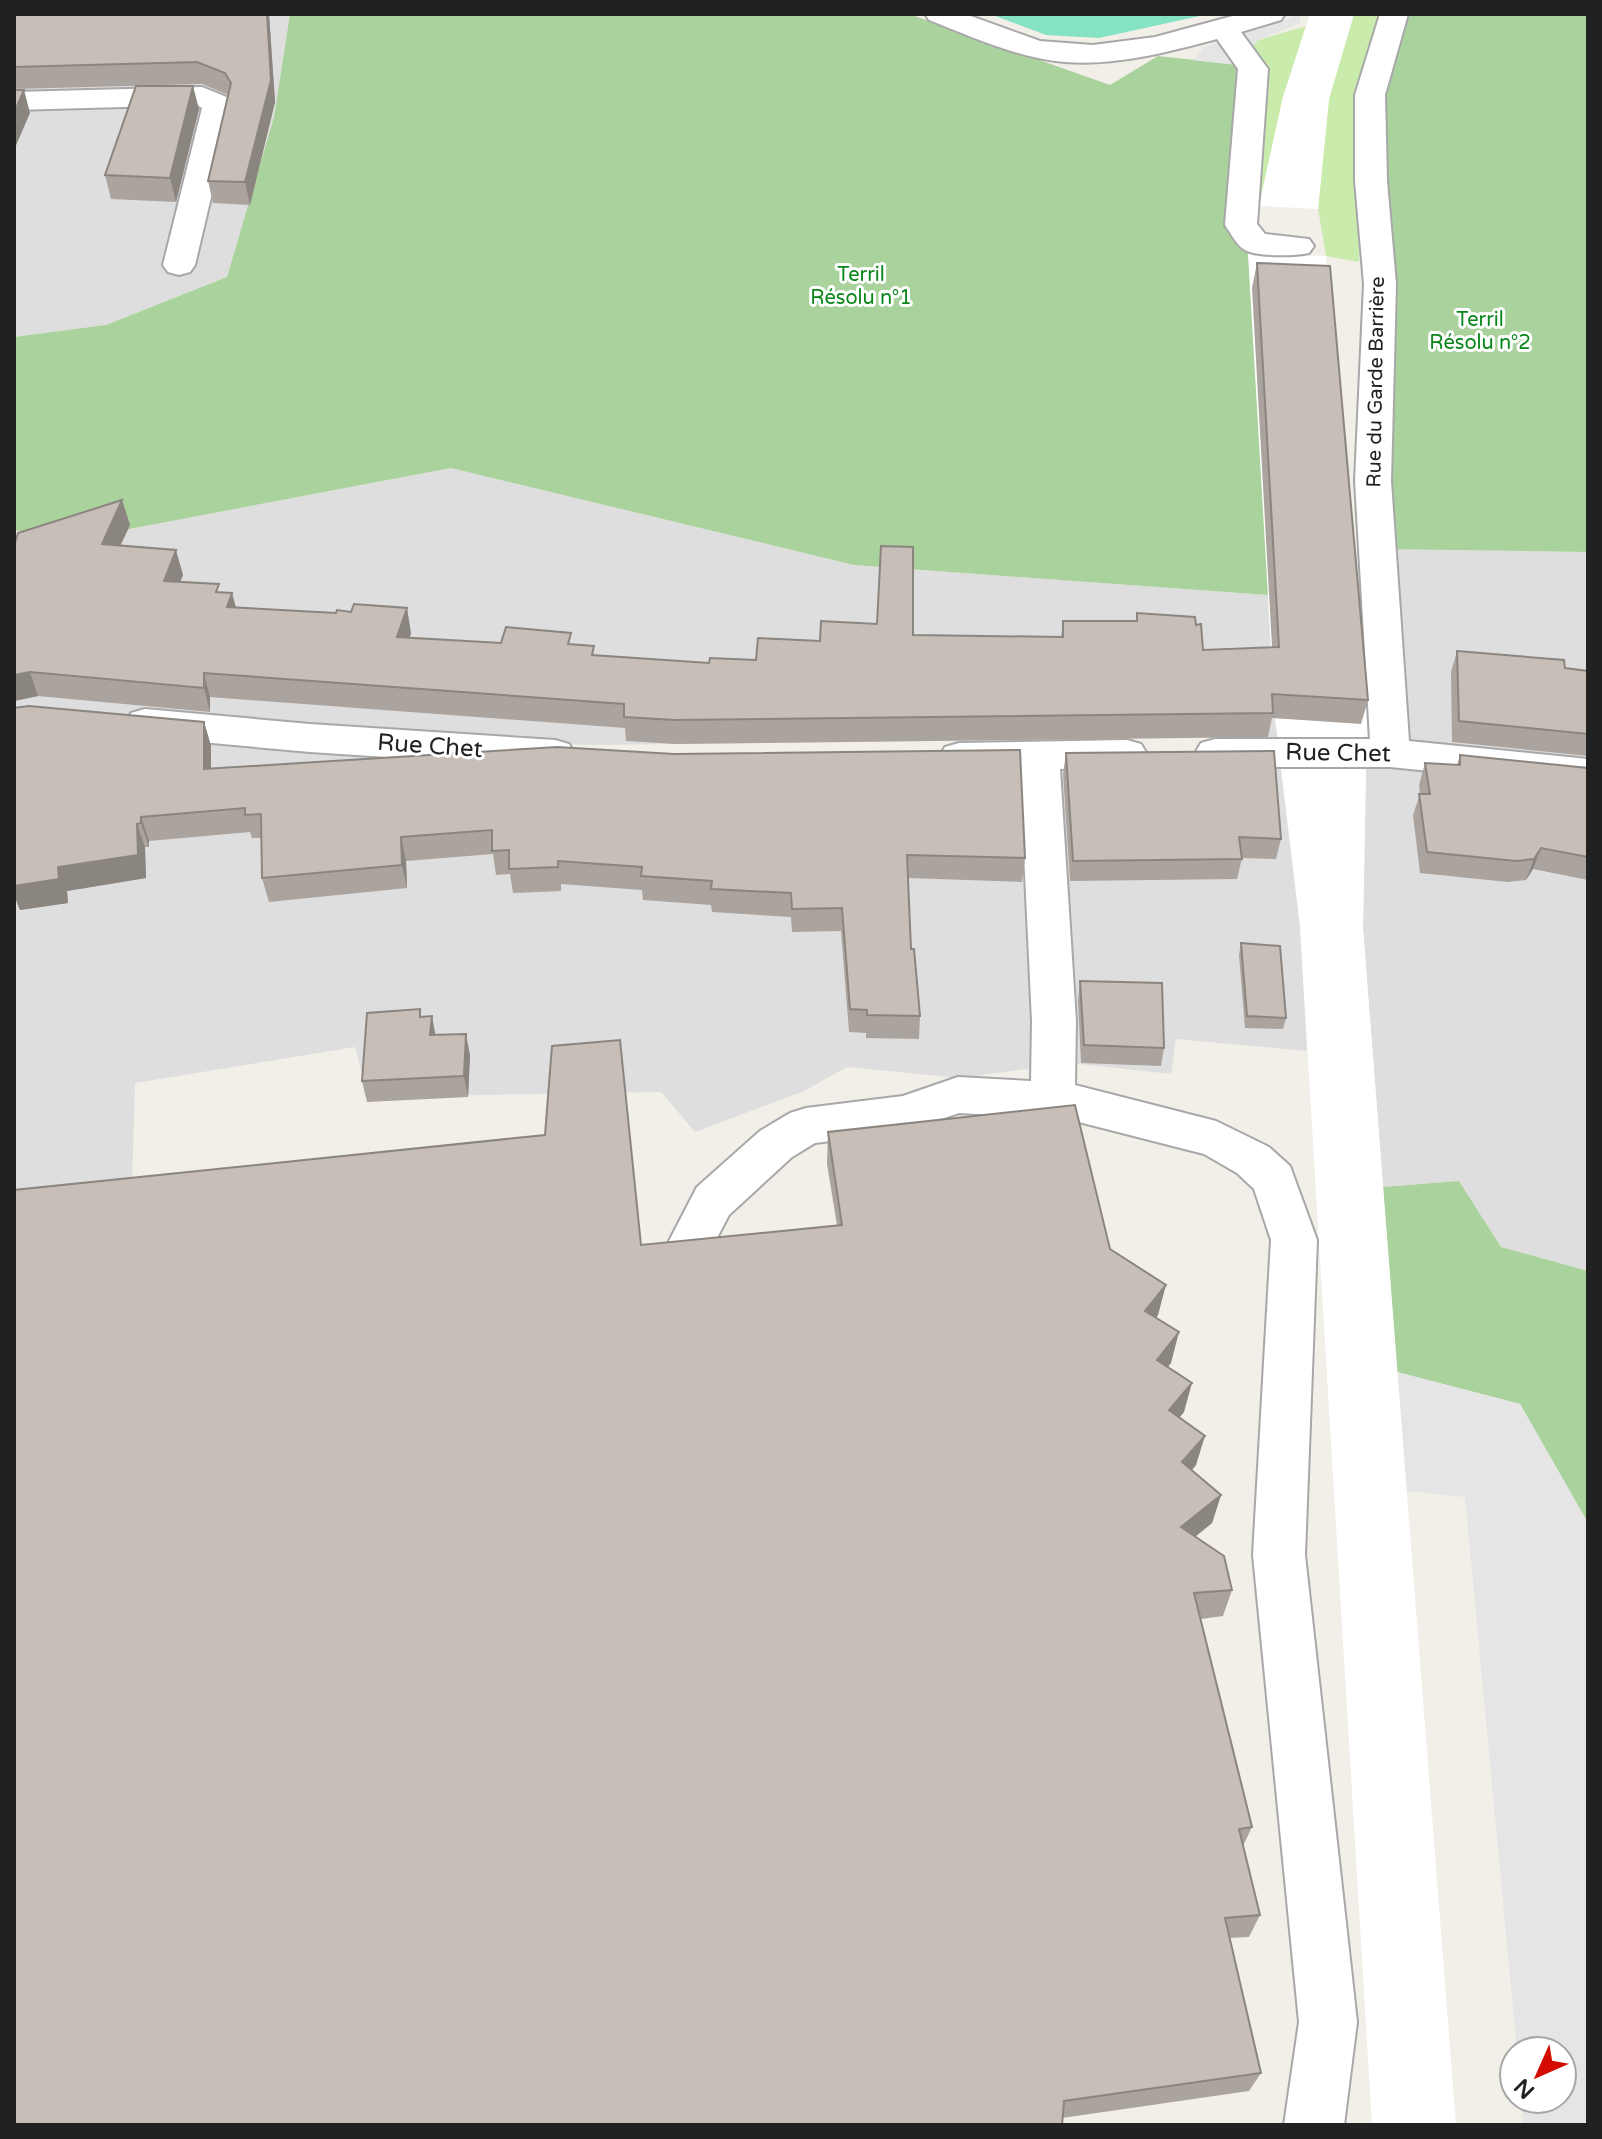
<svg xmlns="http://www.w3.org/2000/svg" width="1602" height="2139" font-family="'Varela Round',sans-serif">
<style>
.residential{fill:#dfdede}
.grass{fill:#c9ecad}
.forest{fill:#a9d29c}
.pitch{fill:#85e2c3}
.parking{fill:#e5e5e5}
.pier{fill:#fff}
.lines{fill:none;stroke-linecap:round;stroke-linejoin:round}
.minor-casing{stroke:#a8a8a8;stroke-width:4}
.minor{fill:#fff;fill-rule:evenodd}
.wall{fill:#aba39d}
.shaded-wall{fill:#8b8580}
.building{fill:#c7beb7;stroke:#8b8580;stroke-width:2}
.labels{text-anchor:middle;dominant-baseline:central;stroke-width:6;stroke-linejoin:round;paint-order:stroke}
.far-park-label{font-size:20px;fill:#09861a;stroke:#fff}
.far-street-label{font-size:20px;fill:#212121;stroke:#fff}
.street-label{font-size:24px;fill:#212121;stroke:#fff}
</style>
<rect width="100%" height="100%" fill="#f2efe8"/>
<g class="residential">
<path d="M 14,14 L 290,14 L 274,117 L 227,277 L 106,325 L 14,337 Z"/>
<path d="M 451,468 L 854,565 L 1268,595 L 1274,718 L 1278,737 L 587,745 L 155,724 L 14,712 L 14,530 L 66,541 Z"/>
<path d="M 1376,549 L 1588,552 L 1588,1271 L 1501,1247 L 1459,1181 L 1383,1187 L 1363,928 L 1366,768 L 1389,752 Z"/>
<path d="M 14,723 L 1041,780 L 1280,763 L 1300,926 L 1307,1051 L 1176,1039 L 1171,1074 L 1070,1063 L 959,1078 L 847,1067 L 804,1091 L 695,1132 L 661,1092 L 368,1097 L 355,1047 L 135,1083 L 132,1183 L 14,1204 Z"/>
</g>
<g class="grass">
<path d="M 1354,14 L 1394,14 L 1358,189 L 1359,262 L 1326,256 L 1318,209 L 1329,99 Z"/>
<path d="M 1306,26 L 1283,97 L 1259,206 L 1239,60 L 1258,40 Z"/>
</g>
<g class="forest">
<path d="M 290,14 L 909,14 L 1110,85 L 1158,56 L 1238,65 L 1250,281 L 1273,449 L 1268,595 L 854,565 L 451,468 L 66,541 L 14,530 L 14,337 L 106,325 L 227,277 L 274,117 Z"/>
<path d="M 1394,14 L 1588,14 L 1588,552 L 1376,549 L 1370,95 Z"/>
<path d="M 1459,1181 L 1501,1247 L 1588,1271 L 1588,1523 L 1520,1404 L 1397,1372 L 1383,1187 Z"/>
</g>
<path class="pitch" d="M 990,14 L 1209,14 L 1099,38 L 1046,35 Z"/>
<g class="parking">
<path d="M 1299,15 L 1301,23 L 1258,40 L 1238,65 L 1192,60 L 1204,47 Z"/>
<path d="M 1397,1372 L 1520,1404 L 1588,1523 L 1588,2125 L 1523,2125 L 1521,2099 L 1562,2099 L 1562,2051 L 1517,2051 L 1465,1497 L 1407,1491 Z"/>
</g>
<g class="pier">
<path d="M 1310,14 L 1354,14 L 1329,99 L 1318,209 L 1259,206 L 1283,97 Z"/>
<path d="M 1248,254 L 1326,256 L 1367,721 L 1363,928 L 1456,2125 L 1372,2125 L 1300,926 L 1275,716 Z"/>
</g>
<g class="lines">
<g class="minor-casing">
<g id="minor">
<path d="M 925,14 L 965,14 L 1040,41 L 1093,45 L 1155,37 L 1240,14 L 1285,14 L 1281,20 L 1241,32 L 1268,69 L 1257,224 L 1265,234 L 1309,239 L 1314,246 L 1309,253 C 1296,256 1257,257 1245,250 C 1237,246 1230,232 1225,225 L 1238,69 L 1217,39 C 1168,52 1116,66 1065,62 C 1018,58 972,37 929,20 Z"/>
<path d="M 1380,14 L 1408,14 L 1385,95 L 1387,181 L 1396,284 L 1391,481 L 1409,741 L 1588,759 L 1588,787 L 1390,767 L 1215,767 L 1201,763 L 1195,753 L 1201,743 L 1215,739 L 1370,739 L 1355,481 L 1364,284 L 1355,181 L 1355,95 Z"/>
<path d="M 202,87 L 229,98 L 233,104 L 195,265 L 190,272 L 179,275 L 168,272 L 163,265 L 202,108 L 197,105 L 14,110 L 14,92 Z"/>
<path d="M 145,709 L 310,724 L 555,740 L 569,744 L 575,754 L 569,764 L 555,768 L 310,752 L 145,737 L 131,733 L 126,723 L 131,713 Z"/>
<path d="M 1127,740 L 1141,744 L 1147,754 L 1141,764 L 1127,768 L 1060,769 L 1076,1021 L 1075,1085 L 1216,1121 L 1269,1147 L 1290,1166 L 1317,1240 L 1305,1555 L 1357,2022 L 1344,2125 L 1284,2125 L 1299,2022 L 1253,1555 L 1271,1240 L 1254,1189 L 1237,1173 L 1204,1154 L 1067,1119 L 959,1113 L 903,1132 L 815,1143 L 792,1157 L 729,1215 L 708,1255 L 692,1261 L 676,1255 L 669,1241 L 697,1187 L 760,1131 L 790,1113 L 806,1108 L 903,1096 L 958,1077 L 1031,1081 L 1032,1021 L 1020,770 L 959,771 L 945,767 L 939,757 L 945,747 L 959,743 Z"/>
</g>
</g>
<use href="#minor" class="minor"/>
</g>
<g class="wall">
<path d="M 14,14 L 269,14 L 275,102 L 250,205 L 213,203 L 208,181 L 228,95 L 202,84 L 14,89 Z"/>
<path d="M 199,109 L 176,202 L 111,199 L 105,175 Z"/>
<path d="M 1257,263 L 1368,700 L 1361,724 L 1272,718 L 1268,737 L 676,744 L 626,741 L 625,728 L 210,697 L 210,712 L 38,696 L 14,701 L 122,500 L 130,525 L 120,546 L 183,575 L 180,582 L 221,593 L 236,607 L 411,633 L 410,638 L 501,643 L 572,644 L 595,655 L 709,663 L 756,660 L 820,641 L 913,635 L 1061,637 L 1063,621 L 1136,621 L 1137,613 L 1196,625 L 1203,650 L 1272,647 L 1252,288 Z"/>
<path d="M 1457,651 L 1588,671 L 1588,756 L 1452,742 L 1451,672 Z"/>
<path d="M 14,708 L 204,722 L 211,746 L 211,769 L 1025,858 L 1022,882 L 908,878 L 911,949 L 920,1016 L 919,1039 L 866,1038 L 866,1033 L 849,1032 L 841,931 L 792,932 L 791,917 L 712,912 L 711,905 L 643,900 L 642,890 L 561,884 L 561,891 L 513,893 L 510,874 L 496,875 L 493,854 L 406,861 L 407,888 L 269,902 L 262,878 L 262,838 L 252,838 L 250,832 L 149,841 L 149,847 L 145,847 L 146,878 L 67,891 L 68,903 L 20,910 L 14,895 Z"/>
<path d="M 1066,753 L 1281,839 L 1276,859 L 1242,858 L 1237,879 L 1070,881 L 1063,774 Z"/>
<path d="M 1460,755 L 1588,768 L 1588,880 L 1533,869 L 1526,880 L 1508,882 L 1420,873 L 1413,815 L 1420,794 L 1419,785 L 1425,763 L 1457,765 Z"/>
<path d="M 1241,943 L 1286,1018 L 1283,1029 L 1245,1028 L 1239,955 Z"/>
<path d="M 1080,981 L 1164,1048 L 1161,1066 L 1081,1063 L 1078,1000 Z"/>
<path d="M 422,1017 L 436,1035 L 470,1055 L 468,1097 L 367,1102 L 362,1081 Z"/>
<path d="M 828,1132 L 1110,1249 L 1158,1315 L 1156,1318 L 1171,1363 L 1167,1367 L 1184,1412 L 1179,1417 L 1196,1465 L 1192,1470 L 1221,1495 L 1212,1523 L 1195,1537 L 1232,1590 L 1223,1616 L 1201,1619 L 1252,1827 L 1243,1846 L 1260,1915 L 1249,1937 L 1229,1938 L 1261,2073 L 1249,2091 L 1062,2118 L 641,1245 L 837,1225 L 827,1164 Z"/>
</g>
<g class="shaded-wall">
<path d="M 267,14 L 269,14 L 275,102 L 250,205 L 245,182 Z"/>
<path d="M 193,86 L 199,109 L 176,202 L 170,178 Z"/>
<path d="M 24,90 L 30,113 L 14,150 L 14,113 Z"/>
<path d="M 122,500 L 130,525 L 110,568 L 102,544 Z"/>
<path d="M 176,550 L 183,575 L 171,605 L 164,581 Z"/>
<path d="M 232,593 L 239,618 L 227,607 Z"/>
<path d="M 407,608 L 411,633 L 401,661 L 397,637 Z"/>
<path d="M 30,672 L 38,696 L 14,701 L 14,675 Z"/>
<path d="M 204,673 L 210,697 L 210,712 L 204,688 Z"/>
<path d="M 204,722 L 211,746 L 211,793 L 204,769 Z"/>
<path d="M 141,817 L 149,841 L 149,847 L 141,823 Z"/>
<path d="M 137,824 L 145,847 L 146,878 L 67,891 L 68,903 L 20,910 L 14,895 L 14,886 L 58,867 Z"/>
<path d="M 401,837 L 406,861 L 407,888 L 402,865 Z"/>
<path d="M 1541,848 L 1533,869 L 1526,880 L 1534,859 Z"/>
<path d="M 432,1016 L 436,1038 L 430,1035 Z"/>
<path d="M 466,1034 L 470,1055 L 468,1097 L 464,1076 Z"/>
<path d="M 1166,1285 L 1158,1315 L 1138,1341 L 1145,1311 Z"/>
<path d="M 1179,1332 L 1171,1363 L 1149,1390 L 1157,1360 Z"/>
<path d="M 1192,1383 L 1184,1412 L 1162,1439 L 1169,1410 Z"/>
<path d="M 1205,1436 L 1196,1465 L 1174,1490 L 1182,1462 Z"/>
<path d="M 1221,1495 L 1212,1523 L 1172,1555 L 1181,1527 Z"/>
</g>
<g class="building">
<path d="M 14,14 L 267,14 L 271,80 L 245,182 L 208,181 L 231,83 L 225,73 L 197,62 L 14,67 Z"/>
<path d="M 136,86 L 193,86 L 170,178 L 105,175 Z"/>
<path d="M 14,90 L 24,90 L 14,113 Z"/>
<path d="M 1257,263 L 1330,266 L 1368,700 L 1272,694 L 1273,713 L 675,720 L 624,717 L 624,704 L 204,673 L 204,688 L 30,672 L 14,675 L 14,546 L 18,533 L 122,500 L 102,544 L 176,550 L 164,581 L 219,584 L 216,592 L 232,593 L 227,607 L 336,613 L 337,610 L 351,612 L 354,604 L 407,608 L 397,637 L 501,643 L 506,627 L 571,633 L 568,644 L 594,646 L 592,655 L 709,663 L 710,658 L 756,660 L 758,638 L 820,641 L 821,621 L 877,624 L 881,546 L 913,547 L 913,635 L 1063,637 L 1063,621 L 1137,621 L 1137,613 L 1195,617 L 1196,625 L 1201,624 L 1203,650 L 1279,647 Z"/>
<path d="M 1457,651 L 1564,660 L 1565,668 L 1588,671 L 1588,734 L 1459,721 Z"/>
<path d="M 29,706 L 204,722 L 204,769 L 557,747 L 674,754 L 1020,750 L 1025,858 L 907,855 L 911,949 L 914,949 L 920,1016 L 867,1015 L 867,1010 L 850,1009 L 842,908 L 792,909 L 791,893 L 711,889 L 712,881 L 641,876 L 642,867 L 558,861 L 558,867 L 509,869 L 509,850 L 492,851 L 492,830 L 401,837 L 402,865 L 262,878 L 261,814 L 245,815 L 245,808 L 141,817 L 141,823 L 137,824 L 138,855 L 58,867 L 59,879 L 14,886 L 14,708 Z"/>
<path d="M 1274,751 L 1281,839 L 1239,837 L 1242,859 L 1073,861 L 1066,753 Z"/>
<path d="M 1460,755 L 1588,768 L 1588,857 L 1541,848 L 1534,859 L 1516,861 L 1427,852 L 1419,794 L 1430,794 L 1425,763 L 1460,765 Z"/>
<path d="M 1241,943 L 1280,946 L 1286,1018 L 1247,1016 Z"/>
<path d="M 1080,981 L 1162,983 L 1164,1048 L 1084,1045 Z"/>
<path d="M 420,1009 L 420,1017 L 432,1016 L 430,1035 L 466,1034 L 464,1076 L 362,1081 L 367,1013 Z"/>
<path d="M 620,1040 L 641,1245 L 842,1225 L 828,1132 L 1075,1105 L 1110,1249 L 1166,1285 L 1145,1311 L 1179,1332 L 1157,1360 L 1192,1383 L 1169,1410 L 1205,1436 L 1182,1462 L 1221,1495 L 1181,1527 L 1224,1556 L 1232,1590 L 1194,1593 L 1252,1827 L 1239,1829 L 1260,1915 L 1225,1918 L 1261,2073 L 1064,2101 L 1062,2125 L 14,2125 L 14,1190 L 545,1135 L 552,1046 Z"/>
</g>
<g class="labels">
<g class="far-park-label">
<text x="861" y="275">Terril<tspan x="861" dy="23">Résolu n°1</tspan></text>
<text x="1480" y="320">Terril<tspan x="1480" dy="23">Résolu n°2</tspan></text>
</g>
<g class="far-street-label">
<text transform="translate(1376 382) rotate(-89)">Rue du Garde Barrière</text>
</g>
<g class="street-label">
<text transform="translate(430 746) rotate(4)">Rue Chet</text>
<text transform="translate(1338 753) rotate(1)">Rue Chet</text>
</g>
</g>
<rect width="1602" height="2139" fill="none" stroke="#212121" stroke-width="32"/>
<g transform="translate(1538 2075) rotate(225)"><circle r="38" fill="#ffffff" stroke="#a6a6a6" stroke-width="2"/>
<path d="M0-6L14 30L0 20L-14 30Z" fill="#d30b00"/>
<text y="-12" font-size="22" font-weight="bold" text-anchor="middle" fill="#212121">N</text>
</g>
</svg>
